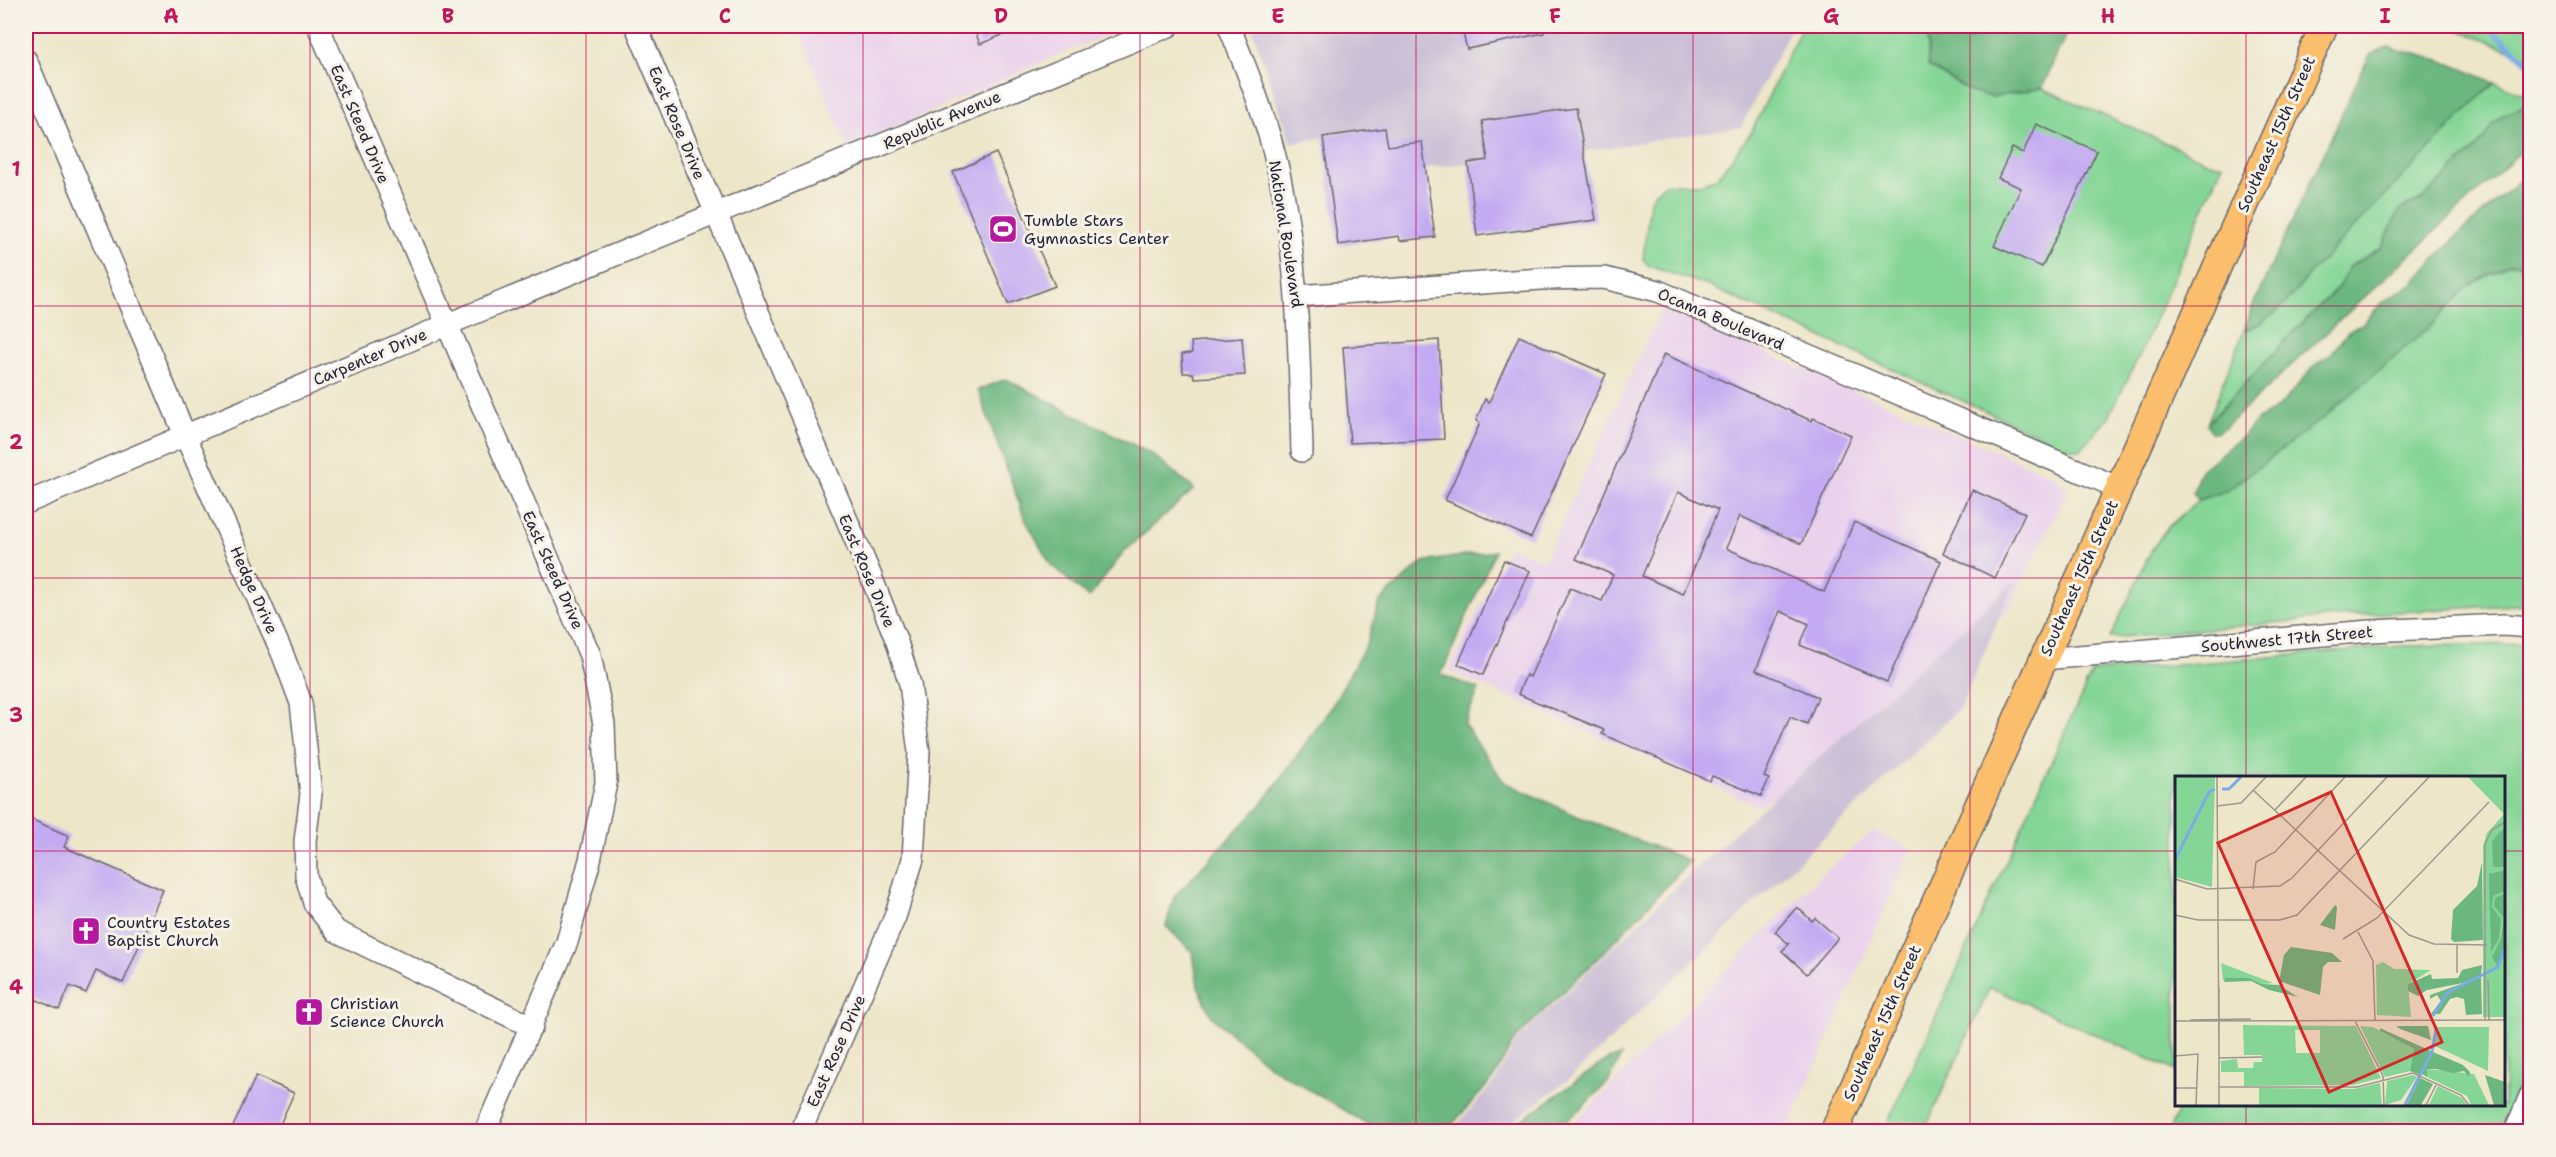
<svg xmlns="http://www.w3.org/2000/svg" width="2556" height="1157" font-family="'Shantell Sans',sans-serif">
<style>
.built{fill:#ead1ec}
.industrial{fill:#cabfd6}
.green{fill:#85d696;stroke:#547c68;stroke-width:1.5}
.forest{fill:#6cb77f;stroke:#476c5d;stroke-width:1.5}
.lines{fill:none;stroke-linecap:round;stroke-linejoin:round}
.stream{stroke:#79abe5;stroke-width:6}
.building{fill:#c3aaf2;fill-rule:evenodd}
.minor-casing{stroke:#69676d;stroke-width:24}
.major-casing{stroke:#69676d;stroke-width:30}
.minor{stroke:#fff;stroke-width:21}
.major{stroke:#fabe6d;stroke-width:27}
.grid{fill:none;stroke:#c2185b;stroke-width:1.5;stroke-opacity:0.55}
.labels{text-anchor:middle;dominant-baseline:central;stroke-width:6;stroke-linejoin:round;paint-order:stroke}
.street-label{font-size:16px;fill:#22223b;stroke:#f7f3e8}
.poi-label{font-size:16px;fill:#22223b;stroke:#f7f3e8;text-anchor:start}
.inset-river{fill:none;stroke:#79abe5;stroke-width:3}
.inset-road{fill:none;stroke:#9c9890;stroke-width:1.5}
.view{fill:#d62828;fill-opacity:0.15;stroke:#d62828;stroke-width:3}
.inset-edge{fill:none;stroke:#22223b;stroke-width:3}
.neatline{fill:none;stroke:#c2185b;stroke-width:2}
.grid-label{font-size:20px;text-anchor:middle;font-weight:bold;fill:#c2185b}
</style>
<rect width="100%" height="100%" fill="#f7f3e8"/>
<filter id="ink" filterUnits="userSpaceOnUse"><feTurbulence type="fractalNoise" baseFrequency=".0167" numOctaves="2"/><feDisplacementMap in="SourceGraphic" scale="12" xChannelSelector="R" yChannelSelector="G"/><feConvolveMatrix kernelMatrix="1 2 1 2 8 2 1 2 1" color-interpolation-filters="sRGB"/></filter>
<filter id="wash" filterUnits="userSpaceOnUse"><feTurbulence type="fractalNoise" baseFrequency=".008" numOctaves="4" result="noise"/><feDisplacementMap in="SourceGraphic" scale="24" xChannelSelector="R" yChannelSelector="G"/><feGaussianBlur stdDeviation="1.35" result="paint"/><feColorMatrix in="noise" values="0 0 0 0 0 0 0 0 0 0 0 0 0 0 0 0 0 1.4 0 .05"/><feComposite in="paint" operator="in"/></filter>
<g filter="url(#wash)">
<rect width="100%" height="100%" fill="#ede6c9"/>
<g class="built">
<path d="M 796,26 L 1129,26 L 1071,49 L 848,148 Z"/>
<path d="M 1662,308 L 2055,477 L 2067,491 L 2007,611 L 1789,814 L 1770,798 L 1760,806 L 1449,671 L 1509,546 L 1544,561 Z"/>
<path d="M 1874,831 L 1911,849 L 1787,1131 L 1565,1132 L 1820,876 Z"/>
</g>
<g class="industrial">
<path d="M 1254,26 L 1792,26 L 1741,127 L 1584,151 L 1576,108 L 1482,121 L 1488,160 L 1426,168 L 1388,146 L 1384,128 L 1291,143 L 1253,31 Z"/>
<path d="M 2014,582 L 1961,707 L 1568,1080 L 1500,1131 L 1451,1131 L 1494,1083 L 1517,1040 L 1698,866 Z"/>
</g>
<g class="green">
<path d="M 1802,26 L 1928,26 L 1928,66 L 1993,97 L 2042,88 L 2213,164 L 2223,164 L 2142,350 L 2108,418 L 2080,450 L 2065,447 L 1706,285 L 1649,266 L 1643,259 L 1650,201 L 1655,192 L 1666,184 L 1701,184 L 1717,178 L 1752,131 Z"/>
<path d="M 2449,26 L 2530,26 L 2530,58 L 2520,54 Z"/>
<path d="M 2494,82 L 2530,97 L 2530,105 L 2503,115 L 2493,123 L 2482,142 L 2422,200 L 2404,207 L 2398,213 L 2382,247 L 2350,266 L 2339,286 L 2326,300 L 2306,319 L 2207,424 L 2244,331 C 2271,320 2291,301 2306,277 Z"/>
<path d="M 2508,264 L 2530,264 L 2530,604 L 2381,613 L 2110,638 L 2151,551 L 2167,528 L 2199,500 L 2228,490 L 2323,418 L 2432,325 L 2467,287 Z"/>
<path d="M 2530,644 L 2530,1061 L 2499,1131 L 2169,1131 L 2180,1105 L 2504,1104 L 2504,778 L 2176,778 L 2176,1071 L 1990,987 L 1924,1131 L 1884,1131 L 2092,672 L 2403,646 Z"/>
</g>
<g class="forest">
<path d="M 1928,26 L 2069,26 L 2069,27 L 2042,88 L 1993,97 L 1973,93 L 1928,66 Z"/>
<path d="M 2388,47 L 2443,61 L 2494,82 L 2306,277 C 2290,302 2272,319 2244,331 L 2253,305 L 2370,54 Z"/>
<path d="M 2530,105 L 2530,143 L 2225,427 L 2217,433 L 2211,432 L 2207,424 L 2306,319 L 2326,300 L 2339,286 L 2350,267 L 2382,247 L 2400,209 L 2422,200 L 2482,142 L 2493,123 L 2503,115 Z"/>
<path d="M 2530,171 L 2530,264 L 2508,264 L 2467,287 L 2432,325 L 2323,418 L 2228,490 L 2199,500 L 2193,492 L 2200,471 L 2245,434 L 2259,418 L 2273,411 L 2285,400 L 2315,365 L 2330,355 L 2348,332 L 2362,324 L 2381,304 L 2414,282 L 2455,238 Z"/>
<path d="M 1006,379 L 1153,455 L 1194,489 L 1123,553 L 1089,598 L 1051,565 L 1025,519 L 978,390 Z"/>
<path d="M 1495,551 L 1441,675 L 1479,689 L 1464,724 L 1504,782 L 1577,816 L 1690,861 L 1611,945 L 1515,1039 L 1492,1080 L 1446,1131 L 1379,1131 L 1272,1068 L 1212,1017 L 1198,986 L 1193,953 L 1166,926 L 1174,897 L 1263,803 L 1329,711 L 1367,643 L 1379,602 L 1423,562 Z"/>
<path d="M 1621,1056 L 1609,1081 L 1557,1131 L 1506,1131 L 1608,1059 Z"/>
</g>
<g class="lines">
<path class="stream" d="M 2487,26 L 2530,64"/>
</g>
<g id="blocks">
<g class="building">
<path d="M 973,26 L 1025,26 L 980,44 Z"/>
<path d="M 1461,26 L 1543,26 L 1544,33 L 1467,49 Z"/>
<path d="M 1576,108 L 1596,220 L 1477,236 L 1468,163 L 1488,160 L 1482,121 Z"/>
<path d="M 2036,124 L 2097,151 L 2042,267 L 1994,246 L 2021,188 L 1998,178 L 2012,148 L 2023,153 Z"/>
<path d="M 1385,128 L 1388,146 L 1422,142 L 1435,237 L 1400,241 L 1399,236 L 1338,245 L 1323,137 Z"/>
<path d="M 996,153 L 1055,286 L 1008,304 L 953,172 Z"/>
<path d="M 1519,336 L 1606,374 L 1531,538 L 1445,500 L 1480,423 L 1476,421 L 1485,399 L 1489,402 Z"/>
<path d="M 1242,338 L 1245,375 L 1194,378 L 1193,373 L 1183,373 L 1182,354 L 1192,353 L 1191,342 Z"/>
<path d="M 1439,340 L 1444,439 L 1350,443 L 1343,347 Z"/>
<path d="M 1664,354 L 1812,421 L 1813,418 L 1851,435 L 1801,544 L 1740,516 L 1726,548 L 1824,592 L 1854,522 L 1941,561 L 1887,682 L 1800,645 L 1809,624 L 1780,611 L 1756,670 L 1818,697 L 1807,724 L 1790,717 L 1764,777 L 1769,779 L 1761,796 L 1712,776 L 1710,781 L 1602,734 L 1604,730 L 1518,694 L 1526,675 L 1530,677 L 1570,588 L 1602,601 L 1613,575 L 1576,559 ZM 1678,492 L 1718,510 L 1683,594 L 1642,576 Z"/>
<path d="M 1972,490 L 2025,513 L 1995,578 L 1943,553 Z"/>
<path d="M 1504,560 L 1530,571 L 1483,675 L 1458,664 Z"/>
<path d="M 26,817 L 69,836 L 64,847 L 163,890 L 123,983 L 96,971 L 86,993 L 70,986 L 59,1010 L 26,995 Z"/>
<path d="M 1797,907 L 1812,921 L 1815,918 L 1838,938 L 1807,974 L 1782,951 L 1789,944 L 1775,932 Z"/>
<path d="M 256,1076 L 294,1093 L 277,1131 L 231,1131 Z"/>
</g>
</g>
</g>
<g filter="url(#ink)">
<use href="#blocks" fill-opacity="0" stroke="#69676d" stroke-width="1.5"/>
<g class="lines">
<g class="minor-casing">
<g id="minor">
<path d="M 318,26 L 590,655 L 604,724 L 606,783 L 590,860 L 567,942 L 485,1132"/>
<path d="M 636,26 L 870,574 L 897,642 L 910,684 L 919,752 L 913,859 L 895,917 L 800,1132"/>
<path d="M 1229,26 C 1248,73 1268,122 1279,173 C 1299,264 1299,358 1302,451"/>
<path d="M 26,60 L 185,435 L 283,655 L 301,703 L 311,794 L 305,841 L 306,876 L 314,903 L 336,931 L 532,1027"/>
<path d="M 1297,296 L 1541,279 L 1604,278 L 1658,291 L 2119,488"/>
<path d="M 26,503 L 446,325 L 1169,26"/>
<path d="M 2043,659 L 2370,631 L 2504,625 L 2530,627"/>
<path d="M 2515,1132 L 2530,1096"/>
</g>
</g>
<g class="major-casing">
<path id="major" d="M 1834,1132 L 2324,26"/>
</g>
<use href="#minor" class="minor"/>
<use href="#major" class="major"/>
</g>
</g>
<path class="grid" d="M 310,26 L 310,1132M 586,26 L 586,1132M 863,26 L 863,1132M 1140,26 L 1140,1132M 1416,26 L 1416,1132M 1693,26 L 1693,1132M 1970,26 L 1970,1132M 2246,26 L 2246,778M 26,306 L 2530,306M 26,578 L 2530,578M 26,851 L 2176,851M 2504,851 L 2530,851M 2246,1104 L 2246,1132"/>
<defs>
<g id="stadium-square" transform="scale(1.5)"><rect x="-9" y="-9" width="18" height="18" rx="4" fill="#b5179e" stroke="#f7f3e8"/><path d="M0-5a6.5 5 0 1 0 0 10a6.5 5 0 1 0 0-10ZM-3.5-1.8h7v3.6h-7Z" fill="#fff"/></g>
<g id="church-square" transform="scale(1.5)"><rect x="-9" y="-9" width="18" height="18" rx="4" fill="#b5179e" stroke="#f7f3e8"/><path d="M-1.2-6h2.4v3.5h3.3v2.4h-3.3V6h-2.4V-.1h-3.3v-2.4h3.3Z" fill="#fff"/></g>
</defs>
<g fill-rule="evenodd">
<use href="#stadium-square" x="1003" y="229"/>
<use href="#church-square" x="86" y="931"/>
<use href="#church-square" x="309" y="1012"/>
</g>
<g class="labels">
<g class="street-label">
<text transform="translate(942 120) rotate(-23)">Republic Avenue</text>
<text transform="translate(677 123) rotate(67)">East Rose Drive</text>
<text transform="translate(360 124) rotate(67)">East Steed Drive</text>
<text transform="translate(2276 134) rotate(-66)">Southeast 15th Street</text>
<text transform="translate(1286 234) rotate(81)">National Boulevard</text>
<text transform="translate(1721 319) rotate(23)">Ocama Boulevard</text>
<text transform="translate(370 357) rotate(-23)">Carpenter Drive</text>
<text transform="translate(553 570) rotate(66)">East Steed Drive</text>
<text transform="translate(867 571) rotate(67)">East Rose Drive</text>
<text transform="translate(2079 578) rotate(-66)">Southeast 15th Street</text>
<text transform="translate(254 590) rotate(66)">Hedge Drive</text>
<text transform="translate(2287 639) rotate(-5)">Southwest 17th Street</text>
<text transform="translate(1882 1023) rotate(-66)">Southeast 15th Street</text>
<text transform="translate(836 1051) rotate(-66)">East Rose Drive</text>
</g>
<g class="poi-label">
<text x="1024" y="220">Tumble Stars<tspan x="1024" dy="18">Gymnastics Center</tspan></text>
<text x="107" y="922">Country Estates<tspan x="107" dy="18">Baptist Church</tspan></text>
<text x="330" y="1003">Christian<tspan x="330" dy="18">Science Church</tspan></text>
</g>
</g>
<g transform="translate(2175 776)">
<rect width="330" height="330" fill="#ede6c9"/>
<path d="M 0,1 L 40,1 L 37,111 L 0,101 ZM 293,1 L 330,1 L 330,241 L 308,241 L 308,70 L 312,57 L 329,38 ZM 208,186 L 219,193 L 256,194 L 233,208 L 236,241 L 202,239 L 201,189 ZM 46,187 L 98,207 L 87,208 L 74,202 L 48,204 ZM 68,249 L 181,250 L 206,302 L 178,309 L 69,310 L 69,296 L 46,296 L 46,285 L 62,283 L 63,292 L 78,292 L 79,286 L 87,286 L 87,279 L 69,279 ZM 120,254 L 145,254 L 145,277 L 121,277 ZM 185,250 L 198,251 L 239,273 L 235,295 L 210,301 ZM 259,251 L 314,251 L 313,295 L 260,270 ZM 252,293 L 299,298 L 314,329 L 296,329 L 292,320 L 252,301 ZM 238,299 L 242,301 L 226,324 L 210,329 L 212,305 ZM 205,307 L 207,329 L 84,329 L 84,312 L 179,313 ZM 263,310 L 287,322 L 292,329 L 254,329 Z" fill="#85d696" fill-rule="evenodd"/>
<path d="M 330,51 L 330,91 L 318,91 L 317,65 ZM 307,86 L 308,164 L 279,166 L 276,163 L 278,134 L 302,110 ZM 330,94 L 330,115 L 318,120 L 317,131 L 326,143 L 324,163 L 316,176 L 314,98 ZM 330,117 L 330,170 L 322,190 L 317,181 L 326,163 L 329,142 L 319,130 L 320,122 ZM 160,129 L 162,131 L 160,154 L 145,149 ZM 116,171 L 157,177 L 167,186 L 153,186 L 148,191 L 145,219 L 104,205 L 109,179 ZM 307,189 L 306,199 L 288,207 L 252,214 L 243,220 L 233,215 L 233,208 L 256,198 L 257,203 L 283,202 L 287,194 ZM 306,201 L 307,238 L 291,239 L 289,223 L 282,221 L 275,223 L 265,238 L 256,238 L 266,225 L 262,219 L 255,223 L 255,219 ZM 50,202 L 74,202 L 87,208 L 104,209 L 123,221 L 94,214 L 76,205 L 49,206 ZM 221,250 L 253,250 L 256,264 L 225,253 ZM 205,252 L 256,275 L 245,299 L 235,295 L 239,273 L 205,255 ZM 258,276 L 288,289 L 295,296 L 294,301 L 289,295 L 278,297 L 261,293 L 252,293 L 252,301 L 247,298 ZM 310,299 L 330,306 L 330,329 L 319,329 ZM 245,302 L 258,308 L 246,329 L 232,329 Z" fill="#6cb77f"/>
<path class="inset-river" d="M 47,13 L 54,13 L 66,1M 0,84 L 34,16 L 40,13M 258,240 L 272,217 L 323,191 L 330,171M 230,329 L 257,275 L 261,254"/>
<path class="inset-road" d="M 42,1 L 44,282M 78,14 L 234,159 L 259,168 L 312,169M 42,30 L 66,27 L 91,1M 100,34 L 131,1M 0,103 L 32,113 L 105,110 L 117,102 L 212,1M 78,113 L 81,86 L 100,76 L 170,1M 0,139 L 23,144 L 105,144 L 122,139 L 254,1M 183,156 L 198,185 L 200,245M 168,163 L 202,142 L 314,26M 282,197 L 282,169M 313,204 L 314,244M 15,244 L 76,243M 310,244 L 310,68 L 317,54 L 330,46M 0,245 L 330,244M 180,245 L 208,300 L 209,329M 0,280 L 23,278 L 21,329M 44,282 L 87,281M 44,311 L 182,311 L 238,297 L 286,319 L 294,329M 0,312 L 21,312M 44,329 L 44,211M 251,329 L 262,307"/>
<path class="view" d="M 156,16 L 267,266 L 154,316 L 43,67 Z"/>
<rect width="330" height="330" class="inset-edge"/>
</g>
<rect width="2556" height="1157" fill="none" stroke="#f7f3e8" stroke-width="66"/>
<rect x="33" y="33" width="2490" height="1091" class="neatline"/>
<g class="grid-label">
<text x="171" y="23">A</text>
<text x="448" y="23">B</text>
<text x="725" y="23">C</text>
<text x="1001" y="23">D</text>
<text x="1278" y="23">E</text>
<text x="1555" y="23">F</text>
<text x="1831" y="23">G</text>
<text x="2108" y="23">H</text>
<text x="2385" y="23">I</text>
<text x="16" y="176">1</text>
<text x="16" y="449">2</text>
<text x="16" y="722">3</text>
<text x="16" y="994">4</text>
</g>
</svg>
